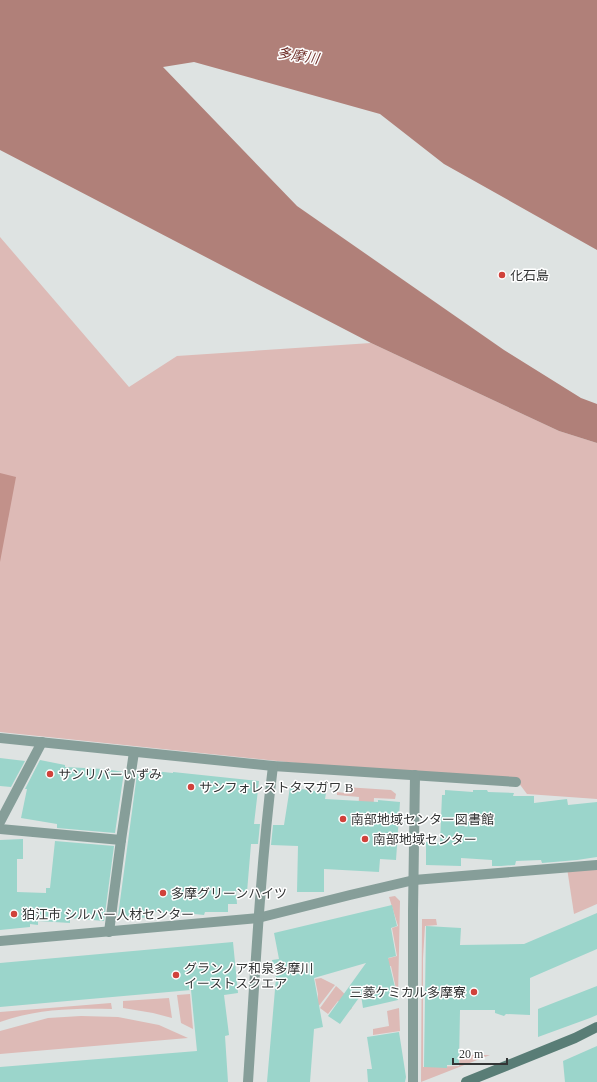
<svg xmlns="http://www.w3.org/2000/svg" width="597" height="1082" font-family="'Times New Roman','Noto Sans JP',serif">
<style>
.green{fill:#ddbab6}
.forest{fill:#c2918a}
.water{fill:#b08079}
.building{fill:#9bd5cb}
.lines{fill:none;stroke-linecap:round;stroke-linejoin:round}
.street{stroke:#869e99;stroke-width:10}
.secondary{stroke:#597d76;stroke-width:10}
.poi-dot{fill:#d0423b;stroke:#fff;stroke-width:1.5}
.labels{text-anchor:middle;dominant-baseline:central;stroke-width:3;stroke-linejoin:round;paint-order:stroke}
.poi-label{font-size:13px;fill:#333535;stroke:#fff;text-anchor:start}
.water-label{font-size:14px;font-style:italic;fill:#72322d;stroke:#fff}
</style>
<rect width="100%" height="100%" fill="#dee3e2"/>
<g class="green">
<path d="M 0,237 L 129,387 L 177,356 L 371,343 L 559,431 L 597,443 L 597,799 L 527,794 L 515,778 L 315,765 L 0,732 Z"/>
<path d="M 345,787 L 391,790 L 396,794 L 395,799 L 374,798 L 373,814 L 358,813 L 359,797 L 337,795 L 337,792 L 345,793 Z"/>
<path d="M 597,865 L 597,904 L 574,914 L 567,868 Z"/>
<path d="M 395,896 L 400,901 L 398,998 L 391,966 L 369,971 L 367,964 L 397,956 L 392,928 L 398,926 L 389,897 Z"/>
<path d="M 422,919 L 436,919 L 437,925 L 425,926 L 423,958 L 423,1067 L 459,1066 L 460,1055 L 490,1055 L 421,1082 Z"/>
<path d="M 321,978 L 335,985 L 318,1007 L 317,1006 L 318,994 L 315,979 Z"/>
<path d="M 336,986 C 343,992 350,998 352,1008 L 350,1010 L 338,1001 L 328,1014 L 320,1008 Z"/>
<path d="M 190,994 L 193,1029 L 181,1023 L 177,995 Z"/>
<path d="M 169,998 L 172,1018 L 153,1013 L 123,1008 L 123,1001 Z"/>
<path d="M 111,1003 L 112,1009 C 74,1008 36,1009 0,1022 L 0,1012 Z"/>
<path d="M 399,1008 L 400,1031 L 373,1035 L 373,1029 L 389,1026 L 387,1011 Z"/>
<path d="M 81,1016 L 118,1017 L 159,1025 L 188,1038 L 0,1054 L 0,1031 L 48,1018 Z"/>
</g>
<path class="forest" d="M 0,473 L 16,477 L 0,562 Z"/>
<path class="water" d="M 0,0 L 597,0 L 597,250 L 444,164 L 380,114 L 194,62 L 163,67 L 297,206 L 504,350 L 581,398 L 597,404 L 597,443 L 559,431 L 371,343 L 0,150 Z"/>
<g class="building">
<path d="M 0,758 L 25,761 L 11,787 L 0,786 Z"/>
<path d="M 40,760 L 65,765 L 65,767 L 104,769 L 124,772 L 115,833 L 57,828 L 57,824 L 21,818 L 27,789 L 25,789 Z"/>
<path d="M 144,770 L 173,773 L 173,772 L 259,781 L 254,824 L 260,824 L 258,844 L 251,844 L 247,892 L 236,891 L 237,904 L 228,904 L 228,912 L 205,912 L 204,915 L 166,911 L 166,913 L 148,911 L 148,918 L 118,916 L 137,774 L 144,775 Z"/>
<path d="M 290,787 L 326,793 L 325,799 L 378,802 L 378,800 L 400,802 L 396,860 L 380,859 L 379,872 L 324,869 L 324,892 L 297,892 L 298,846 L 271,845 L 273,825 L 284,825 Z"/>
<path d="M 445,790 L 473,792 L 473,790 L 487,790 L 488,792 L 514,793 L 513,796 L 534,796 L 534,803 L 567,799 L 568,805 L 597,802 L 597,857 L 577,860 L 542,863 L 541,860 L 516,861 L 515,865 L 501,866 L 492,866 L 492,860 L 461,858 L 461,866 L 426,865 L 426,842 L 440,843 L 442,795 L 445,795 Z"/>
<path d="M 23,839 L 23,859 L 17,859 L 17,892 L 46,893 L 46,888 L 50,888 L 55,841 L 114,846 L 104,921 L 70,918 L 70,923 L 38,921 L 38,925 L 30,924 L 30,927 L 0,930 L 0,840 Z"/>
<path d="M 392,905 L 397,926 L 391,928 L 396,956 L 388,958 L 398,1000 L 363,1008 L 361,995 L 340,1024 L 328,1016 L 366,963 L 314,978 L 323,1027 L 314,1029 L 310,1082 L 267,1082 L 276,978 L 272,960 L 279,959 L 274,933 Z"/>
<path d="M 597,913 L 597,949 L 530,978 L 530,1015 L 506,1014 L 504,1016 L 495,1013 L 495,1010 L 460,1010 L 459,1064 L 453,1064 L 453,1065 L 447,1065 L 447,1068 L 424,1067 L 426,926 L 461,928 L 460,945 L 524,944 Z"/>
<path d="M 233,942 L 238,993 L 224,995 L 229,1035 L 225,1036 L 228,1082 L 0,1082 L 0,1067 L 197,1051 L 191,990 L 0,1007 L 0,963 Z"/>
<path d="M 597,986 L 597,1015 L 590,1018 L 538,1037 L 538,1009 Z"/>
<path d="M 399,1032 L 406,1077 L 405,1082 L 368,1082 L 367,1069 L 372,1069 L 367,1037 Z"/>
<path d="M 597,1046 L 597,1082 L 565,1082 L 563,1061 Z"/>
</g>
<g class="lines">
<g class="street">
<path d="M 0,738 L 273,766 L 516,782"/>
<path d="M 0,822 L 42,742"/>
<path d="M 0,829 L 121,840"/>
<path d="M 109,932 L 121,840 L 134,752"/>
<path d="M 0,941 L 258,918 L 350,895 L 414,880 L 597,865"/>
<path d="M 248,1082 C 255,976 260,871 273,766"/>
<path d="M 413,1082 L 413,911 L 415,775"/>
</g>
<path class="secondary" d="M 466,1082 L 575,1038 L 597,1027"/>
</g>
<g class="poi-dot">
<circle cx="502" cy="275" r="4"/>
<circle cx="50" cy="774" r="4"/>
<circle cx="191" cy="787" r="4"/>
<circle cx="343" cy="819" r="4"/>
<circle cx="365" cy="839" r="4"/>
<circle cx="163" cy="893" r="4"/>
<circle cx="14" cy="914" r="4"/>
<circle cx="176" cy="975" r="4"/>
<circle cx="474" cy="992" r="4"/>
</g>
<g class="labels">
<g class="poi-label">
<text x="510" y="275">化石島</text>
<text x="58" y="774">サンリバーいずみ</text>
<text x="199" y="787">サンフォレストタマガワ B</text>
<text x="351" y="819">南部地域センター図書館</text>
<text x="373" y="839">南部地域センター</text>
<text x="171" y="893">多摩グリーンハイツ</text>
<text x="22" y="914">狛江市 シルバー人材センター</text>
<text x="184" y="968">グランノア和泉多摩川<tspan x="184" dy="15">イーストスクエア</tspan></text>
<text x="466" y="992" text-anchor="end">三菱ケミカル多摩寮</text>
</g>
<g class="water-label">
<text transform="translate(298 56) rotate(9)">多摩川</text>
</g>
</g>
<path d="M453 1058v6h54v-6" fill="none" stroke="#333535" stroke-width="2"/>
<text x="459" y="1058" font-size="12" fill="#333535" stroke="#ffffff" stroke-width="3" paint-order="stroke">20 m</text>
</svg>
